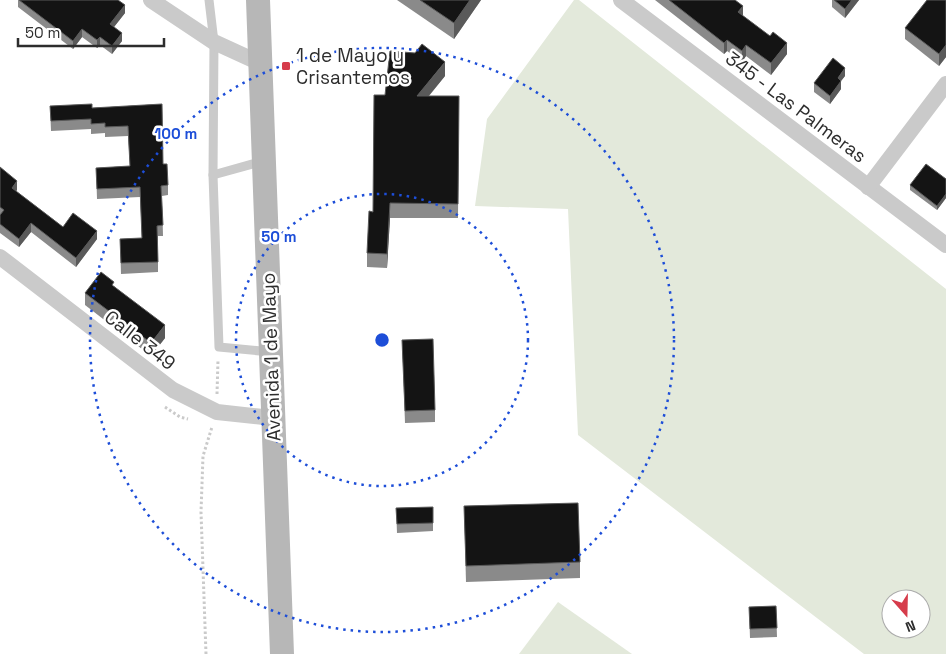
<svg xmlns="http://www.w3.org/2000/svg" width="946" height="654" font-family="'Space Grotesk',sans-serif">
<style>
.green{fill:#e3e9db;fill-rule:evenodd}
.lines{fill:none;stroke-linecap:round;stroke-linejoin:round}
.path{stroke:#cacaca;stroke-width:3;stroke-dasharray:2.5 2.5;stroke-linecap:butt}
.service{stroke:#cacaca;stroke-width:9}
.minor{stroke:#cacaca;stroke-width:16}
.secondary{stroke:#b7b7b7;stroke-width:24}
.wall{fill:#8a8a8a}
.shaded-wall{fill:#5a5a5a}
.building{fill:#141414;stroke:#5a5a5a}
.ring{fill:none;stroke:#1d4ed8;stroke-width:2.5;stroke-dasharray:2.5 5}
.poi-dot{fill:#d63c4b;stroke:#fff;stroke-width:2}
.labels{text-anchor:middle;dominant-baseline:central;stroke-width:5;stroke-linejoin:round;paint-order:stroke}
.poi-label{font-size:19px;fill:#2d2d2d;stroke:#fff;text-anchor:start}
.street-label{font-size:19px;fill:#2d2d2d;stroke:#fff}
.centre{fill:#1d4ed8;stroke:#fff;stroke-width:2.5}
.ring-label{font-size:15px;text-anchor:middle;font-weight:bold;fill:#1d4ed8;stroke:#fff;stroke-width:5;stroke-linejoin:round;paint-order:stroke}
</style>
<rect width="100%" height="100%" fill="#fff"/>
<g class="green">
<path d="M 574,0 L 579,0 L 946,289 L 946,654 L 864,654 L 578,435 L 568,209 L 475,206 L 487,119 ZM 891,599 L 921,599 L 921,629 L 891,629 Z"/>
<path d="M 558,602 L 632,654 L 519,654 Z"/>
</g>
<g class="lines">
<g class="path">
<path d="M 217,394 L 218,360"/>
<path d="M 165,407 L 180,417 L 188,419"/>
<path d="M 206,654 L 201,512 L 203,456 L 212,427"/>
</g>
<g class="service">
<path d="M 209,0 L 214,42 L 213,175 L 219,347 L 271,352"/>
<path d="M 213,175 L 263,161"/>
</g>
<g class="minor">
<path d="M 151,0 L 214,42 L 260,63"/>
<path d="M 621,0 L 946,245"/>
<path d="M 868,187 L 946,84"/>
<path d="M 0,257 L 173,390 L 217,412 L 273,418"/>
</g>
<path class="secondary" d="M 258,0 L 282,654"/>
</g>
<g class="wall">
<path d="M 18,0 L 118,0 L 125,13 L 114,27 L 122,41 L 112,54 L 100,45 L 97,48 L 82,37 L 73,49 L 18,7 Z"/>
<path d="M 397,0 L 481,0 L 454,39 Z"/>
<path d="M 655,0 L 735,0 L 743,16 L 787,54 L 771,75 L 746,56 L 742,62 L 727,51 L 724,54 Z"/>
<path d="M 832,0 L 859,0 L 845,18 L 832,7 Z"/>
<path d="M 946,0 L 946,57 L 939,66 L 905,39 L 905,28 Z"/>
<path d="M 445,76 L 429,96 L 459,96 L 458,218 L 390,218 L 387,268 L 367,267 L 367,253 L 373,212 L 385,95 Z"/>
<path d="M 845,76 L 841,81 L 841,89 L 830,104 L 814,92 L 814,83 Z"/>
<path d="M 162,104 L 163,164 L 168,185 L 168,195 L 162,196 L 163,236 L 158,236 L 158,272 L 121,274 L 120,239 L 142,238 L 140,197 L 97,199 L 96,168 L 130,166 L 128,136 L 105,137 L 105,133 L 91,134 L 91,129 L 51,131 L 50,106 L 92,108 Z"/>
<path d="M 0,167 L 17,190 L 16,191 L 63,227 L 97,239 L 76,267 L 31,232 L 19,247 L 0,233 Z"/>
<path d="M 946,179 L 946,198 L 937,210 L 910,190 L 910,185 Z"/>
<path d="M 114,286 L 165,338 L 151,356 L 85,305 L 85,293 Z"/>
<path d="M 402,340 L 435,410 L 435,422 L 405,423 Z"/>
<path d="M 464,506 L 580,562 L 580,578 L 466,582 Z"/>
<path d="M 433,507 L 433,531 L 397,533 L 396,508 Z"/>
<path d="M 776,606 L 777,637 L 750,638 L 749,607 Z"/>
</g>
<g class="shaded-wall">
<path d="M 470,0 L 481,0 L 454,39 L 454,23 Z"/>
<path d="M 852,0 L 859,0 L 845,18 L 845,9 Z"/>
<path d="M 125,5 L 125,13 L 110,32 L 110,24 Z"/>
<path d="M 743,6 L 743,17 L 738,12 Z"/>
<path d="M 82,29 L 82,37 L 73,49 L 73,41 Z"/>
<path d="M 122,33 L 122,41 L 112,54 L 112,46 Z"/>
<path d="M 100,37 L 100,45 L 97,48 L 97,40 Z"/>
<path d="M 727,40 L 727,51 L 724,54 L 724,43 Z"/>
<path d="M 787,43 L 787,54 L 771,75 L 771,63 Z"/>
<path d="M 746,45 L 746,56 L 742,62 L 742,51 Z"/>
<path d="M 946,45 L 946,57 L 939,66 L 939,54 Z"/>
<path d="M 445,62 L 445,76 L 417,110 L 417,96 Z"/>
<path d="M 845,68 L 845,76 L 841,81 L 841,89 L 830,104 L 830,96 L 838,78 Z"/>
<path d="M 17,181 L 17,190 L 12,196 L 12,188 Z"/>
<path d="M 946,194 L 946,198 L 937,210 L 937,206 Z"/>
<path d="M 390,203 L 390,218 L 387,268 L 387,254 Z"/>
<path d="M 31,223 L 31,232 L 19,247 L 19,239 Z"/>
<path d="M 97,231 L 97,239 L 76,267 L 76,258 Z"/>
<path d="M 165,325 L 165,338 L 151,356 L 151,343 Z"/>
</g>
<g class="building">
<path d="M 19,0 L 118,0 L 125,5 L 110,24 L 122,33 L 112,46 L 100,37 L 97,40 L 82,29 L 73,41 Z"/>
<path d="M 420,0 L 470,0 L 454,23 Z"/>
<path d="M 669,0 L 735,0 L 743,6 L 738,12 L 770,36 L 773,32 L 787,43 L 771,63 L 746,45 L 742,51 L 727,40 L 724,43 Z"/>
<path d="M 834,0 L 852,0 L 845,9 Z"/>
<path d="M 927,0 L 946,0 L 946,45 L 939,54 L 905,28 Z"/>
<path d="M 422,44 L 445,62 L 417,96 L 459,96 L 458,204 L 390,203 L 387,254 L 367,253 L 369,211 L 373,212 L 374,95 L 385,95 L 390,51 L 415,53 Z"/>
<path d="M 833,58 L 845,68 L 838,78 L 841,81 L 830,96 L 814,83 Z"/>
<path d="M 92,104 L 92,108 L 162,104 L 163,164 L 167,164 L 168,185 L 161,186 L 163,225 L 157,226 L 158,262 L 121,263 L 120,239 L 142,238 L 140,187 L 97,189 L 96,168 L 130,166 L 128,126 L 105,127 L 105,123 L 91,124 L 91,119 L 51,121 L 50,106 Z"/>
<path d="M 926,164 L 946,179 L 946,194 L 937,206 L 910,185 Z"/>
<path d="M 0,167 L 17,181 L 12,188 L 63,227 L 73,213 L 97,231 L 76,258 L 31,223 L 19,239 L 0,224 L 0,215 L 4,210 L 0,207 Z"/>
<path d="M 101,272 L 114,282 L 112,285 L 165,325 L 151,343 L 85,293 Z"/>
<path d="M 433,339 L 435,410 L 405,411 L 402,340 Z"/>
<path d="M 578,503 L 580,562 L 466,566 L 464,506 Z"/>
<path d="M 433,507 L 433,523 L 397,524 L 396,508 Z"/>
<path d="M 776,606 L 777,628 L 750,629 L 749,607 Z"/>
</g>
<g class="ring">
<circle cx="382" cy="340" r="146"/>
<circle cx="382" cy="340" r="292"/>
</g>
<rect class="poi-dot" x="281" y="61" width="10" height="10" rx="2.5"/>
<g class="labels">
<g class="poi-label">
<text x="296" y="55">1 de Mayo y<tspan x="296" dy="22">Crisantemos</tspan></text>
</g>
<g class="street-label">
<text transform="translate(796 107) rotate(37)">345 - Las Palmeras</text>
<text transform="translate(140 340) rotate(38)">Calle 349</text>
<text transform="translate(271 357) rotate(-92)">Avenida 1 de Mayo</text>
</g>
</g>
<circle cx="382" cy="340" r="8" class="centre"/>
<g class="ring-label">
<text x="176" y="139">100 m</text>
<text x="279" y="242">50 m</text>
</g>
<g transform="translate(906 614) rotate(160)"><circle r="24" fill="#ffffff" stroke="#ababab"/>
<path d="M0-4L9 19L0 12L-9 19Z" fill="#d63c4b"/>
<text y="-8" font-size="14" font-weight="bold" text-anchor="middle" fill="#2d2d2d">N</text>
</g>
<path d="M18 38v8h146v-8" fill="none" stroke="#2d2d2d" stroke-width="2.5"/>
<text x="25" y="38" font-size="15" fill="#2d2d2d" stroke="#ffffff" stroke-width="4" paint-order="stroke">50 m</text>
</svg>
